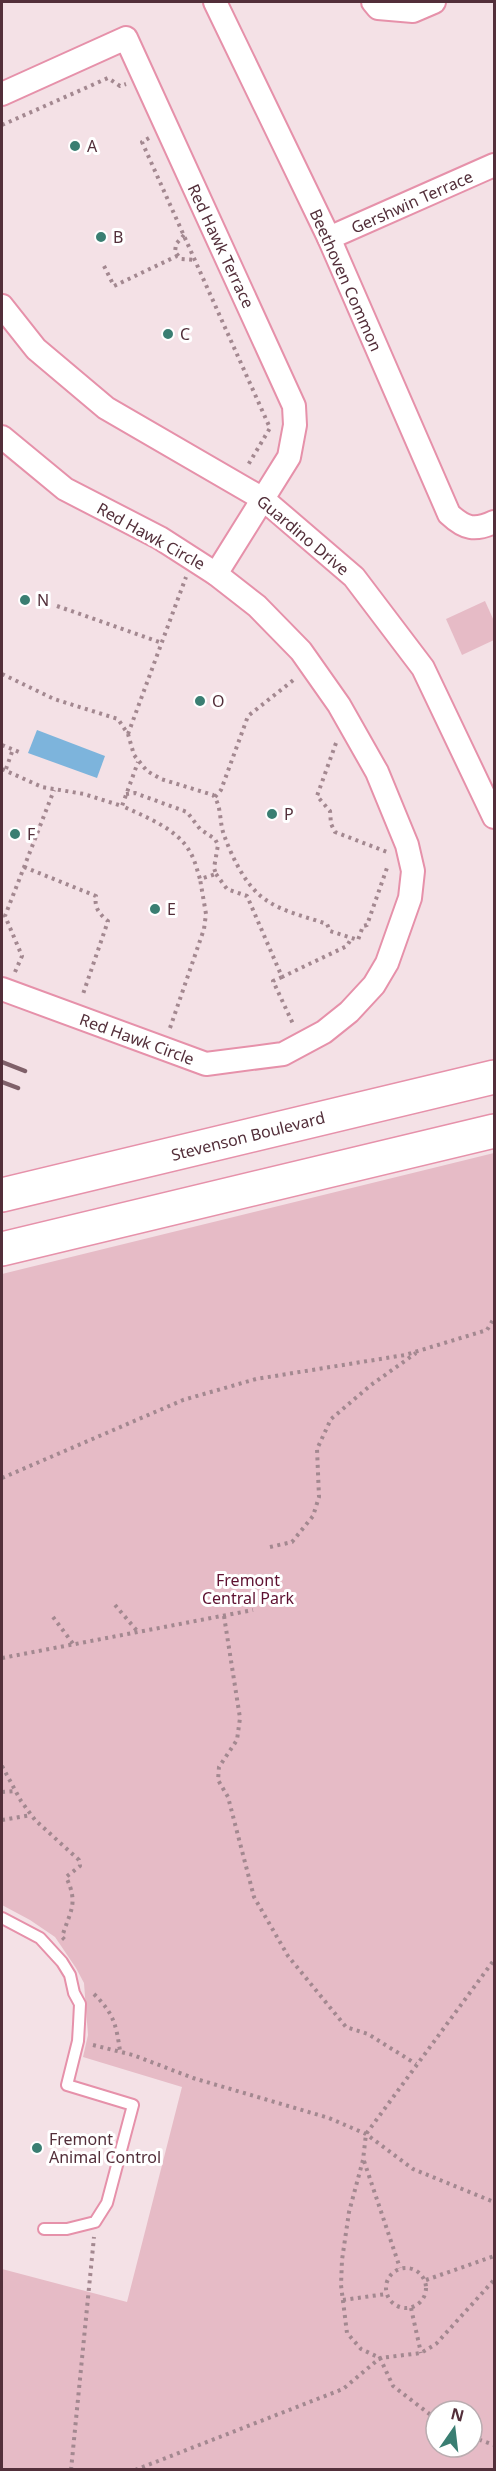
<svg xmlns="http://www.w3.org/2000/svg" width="496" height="2471" font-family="'Noto Sans',sans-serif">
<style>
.green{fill:#e6bbc6;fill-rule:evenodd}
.water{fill:#7db4dc}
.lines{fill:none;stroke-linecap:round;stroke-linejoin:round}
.service-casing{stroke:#e691aa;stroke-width:14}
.minor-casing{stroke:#e691aa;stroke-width:26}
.primary-casing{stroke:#e691aa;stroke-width:36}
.path{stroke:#a38890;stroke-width:4;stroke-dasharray:3 4.5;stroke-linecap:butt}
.service{stroke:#fff;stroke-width:10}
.minor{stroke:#fff;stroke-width:22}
.primary{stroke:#fff;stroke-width:33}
.rail{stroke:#7f6069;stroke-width:4.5}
.poi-dot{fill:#3a7e72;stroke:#fff;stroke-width:2}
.labels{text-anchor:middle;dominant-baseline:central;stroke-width:6;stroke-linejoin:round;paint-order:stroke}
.poi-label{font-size:16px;fill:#532f3a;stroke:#fff;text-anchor:start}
.street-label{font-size:16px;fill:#532f3a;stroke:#fff}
.park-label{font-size:16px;fill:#5e1131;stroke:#fff}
</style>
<rect width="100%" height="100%" fill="#f4e1e6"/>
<g class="green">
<path d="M 485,601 L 494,621 L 494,640 L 462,655 L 446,619 Z"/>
<path d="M 494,1153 L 494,2469 L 2,2469 L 2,2269 L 127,2302 L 182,2087 L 83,2057 L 88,2035 L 84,1983 L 76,1968 L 55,1937 L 30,1920 L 2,1905 L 2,1274 ZM 436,2411 L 472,2411 L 472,2447 L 436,2447 Z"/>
</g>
<path class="water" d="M 37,730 L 105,756 L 97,778 L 28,753 Z"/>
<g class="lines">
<g class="service-casing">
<path id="service" d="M 2,1918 L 40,1938 L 62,1962 L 70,1975 L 74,1993 L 80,2004 L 79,2024 L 78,2041 L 67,2085 L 133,2105 L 107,2203 L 95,2222 L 67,2229 L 44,2229"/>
</g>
<g class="minor-casing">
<g id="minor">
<path d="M 215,2 L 329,238 L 449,514 C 465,529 475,531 494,522"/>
<path d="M 373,2 L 378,8 L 413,11 L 434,2"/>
<path d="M 2,94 L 126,38 L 294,406 L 295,425 L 289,457 L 216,574"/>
<path d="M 329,238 L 494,165"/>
<path d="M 2,306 L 36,349 L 106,408 L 263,499 L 354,577 L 423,668 L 494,817"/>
<path d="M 2,437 L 65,489 L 160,538 L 216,574 L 257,606 L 301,651 L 339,705 L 377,772 L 407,845 L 413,871 L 410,898 L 387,963 L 374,985 L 349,1012 L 324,1032 L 283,1054 L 206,1064 L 2,989"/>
</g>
</g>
<g class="primary-casing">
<g id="primary">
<path d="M 2,1195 L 494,1077"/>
<path d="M 2,1249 L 494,1131"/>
</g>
</g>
<g class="path">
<path d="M 2,125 L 108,78 L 120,86 L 126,84"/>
<path d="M 149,138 L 142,142 L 270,428 L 248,465"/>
<path d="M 184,235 L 176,244 L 175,252 L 181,259 L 195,260"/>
<path d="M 104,266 L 114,286 L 177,256"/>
<path d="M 57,606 L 162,643"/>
<path d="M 2,674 L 54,699 L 118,719 L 128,734 L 134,755 L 147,771 L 161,779 L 213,795 C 222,806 219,822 224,835 C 232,857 246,887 266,900 C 283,912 307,917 327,924 L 330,931 L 358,940 L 363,926 L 367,925 L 388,865"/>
<path d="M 128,734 L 186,577"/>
<path d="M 336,743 L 317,796 L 330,811 L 331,824 L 335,832 L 387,852"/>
<path d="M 2,745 L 19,752"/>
<path d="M 2,769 L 42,787 L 84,794 L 122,806"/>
<path d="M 6,769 L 13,749"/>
<path d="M 126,794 L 135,793 L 187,812 L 200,829 L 215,839 L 218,845 L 214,868 L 216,874 L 200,879 C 197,870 195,860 190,852 C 178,829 144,816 122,806 L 138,762"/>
<path d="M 215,797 L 221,790 L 248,716 L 296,678"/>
<path d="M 24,867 L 96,896 C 94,907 99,914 108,921 L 82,997"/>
<path d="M 216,874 L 227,889 L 247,896 L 282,977 L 347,946 L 351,939"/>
<path d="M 15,972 L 22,956 L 5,916 L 54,790"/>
<path d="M 282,977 L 273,981 L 294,1026"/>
<path d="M 170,1028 L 204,929 L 206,914 L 200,879"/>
<path d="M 2,1478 L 183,1400 L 256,1379 L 405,1355 L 487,1330 L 494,1318"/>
<path d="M 270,1547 L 292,1542 L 313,1516 L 319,1497 L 317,1449 L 331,1419 L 371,1385 L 416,1353"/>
<path d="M 115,1605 L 138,1632"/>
<path d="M 224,1616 L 240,1718 L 237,1740 L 219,1767 L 218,1780 L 228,1797 L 254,1897 L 288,1956 L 346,2027 L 368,2034 L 416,2064"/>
<path d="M 53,1617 L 74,1645"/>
<path d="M 2,1658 L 253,1610"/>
<path d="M 2,1766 L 21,1801 L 35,1820 L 79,1860 L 80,1866 L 66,1877 C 79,1904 70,1911 62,1937 L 65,1940"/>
<path d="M 2,1792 L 16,1791"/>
<path d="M 2,1820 L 31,1815"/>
<path d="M 94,1994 C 114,2014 116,2024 120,2051"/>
<path d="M 93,2045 L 133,2055 L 193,2078 L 329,2118 L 366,2134 L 413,2169 L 494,2202"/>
<path d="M 364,2161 L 400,2268"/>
<circle cx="406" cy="2288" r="20"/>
<path d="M 426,2280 L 494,2256"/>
<path d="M 343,2300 L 386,2294"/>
<path d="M 411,2308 L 421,2353"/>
<path d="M 436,2419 L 393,2386 L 380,2358 L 361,2349 L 347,2333 L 341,2285 L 342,2260 L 349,2212 L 363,2160 L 366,2134 L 494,1960"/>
<path d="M 472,2437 L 494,2445"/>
<path d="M 71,2470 L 94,2237"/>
<path d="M 135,2470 L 343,2389 L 380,2358 L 421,2353 L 436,2344 L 494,2280"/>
</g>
<use href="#service" class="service"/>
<use href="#minor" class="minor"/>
<use href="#primary" class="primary"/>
<g class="rail">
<path d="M 2,1062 L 25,1071"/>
<path d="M 2,1082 L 18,1088"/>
</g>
</g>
<g class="poi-dot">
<circle cx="75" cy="146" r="6"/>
<circle cx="101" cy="237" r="6"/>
<circle cx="168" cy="334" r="6"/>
<circle cx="25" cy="600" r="6"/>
<circle cx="200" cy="701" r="6"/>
<circle cx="272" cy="814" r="6"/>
<circle cx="15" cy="834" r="6"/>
<circle cx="155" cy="909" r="6"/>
<circle cx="37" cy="2148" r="6"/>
</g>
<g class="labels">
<g class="poi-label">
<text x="87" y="146">A</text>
<text x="113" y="237">B</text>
<text x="180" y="334">C</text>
<text x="37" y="600">N</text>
<text x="212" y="701">O</text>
<text x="284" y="814">P</text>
<text x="27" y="834">F</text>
<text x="167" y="909">E</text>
<text x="49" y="2139">Fremont<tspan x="49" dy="18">Animal Control</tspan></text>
</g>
<g class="street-label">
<text transform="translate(412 202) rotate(-24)">Gershwin Terrace</text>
<text transform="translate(221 246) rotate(65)">Red Hawk Terrace</text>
<text transform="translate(346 280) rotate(66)">Beethoven Common</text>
<text transform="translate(303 535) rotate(40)">Guardino Drive</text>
<text transform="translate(151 536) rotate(29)">Red Hawk Circle</text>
<text transform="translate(137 1039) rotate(20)">Red Hawk Circle</text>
<text transform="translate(248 1136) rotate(-14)">Stevenson Boulevard</text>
</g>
<g class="park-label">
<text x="248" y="1580">Fremont<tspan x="248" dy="18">Central Park</tspan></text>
</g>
</g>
<rect width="496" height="2471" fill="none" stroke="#532f3a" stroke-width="6"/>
<g transform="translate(454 2429) rotate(14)"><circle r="28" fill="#ffffff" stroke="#baacb0" stroke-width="1.5"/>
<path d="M0-4.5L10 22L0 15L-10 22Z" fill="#3a7e72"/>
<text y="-9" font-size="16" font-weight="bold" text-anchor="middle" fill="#532f3a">N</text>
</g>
</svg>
